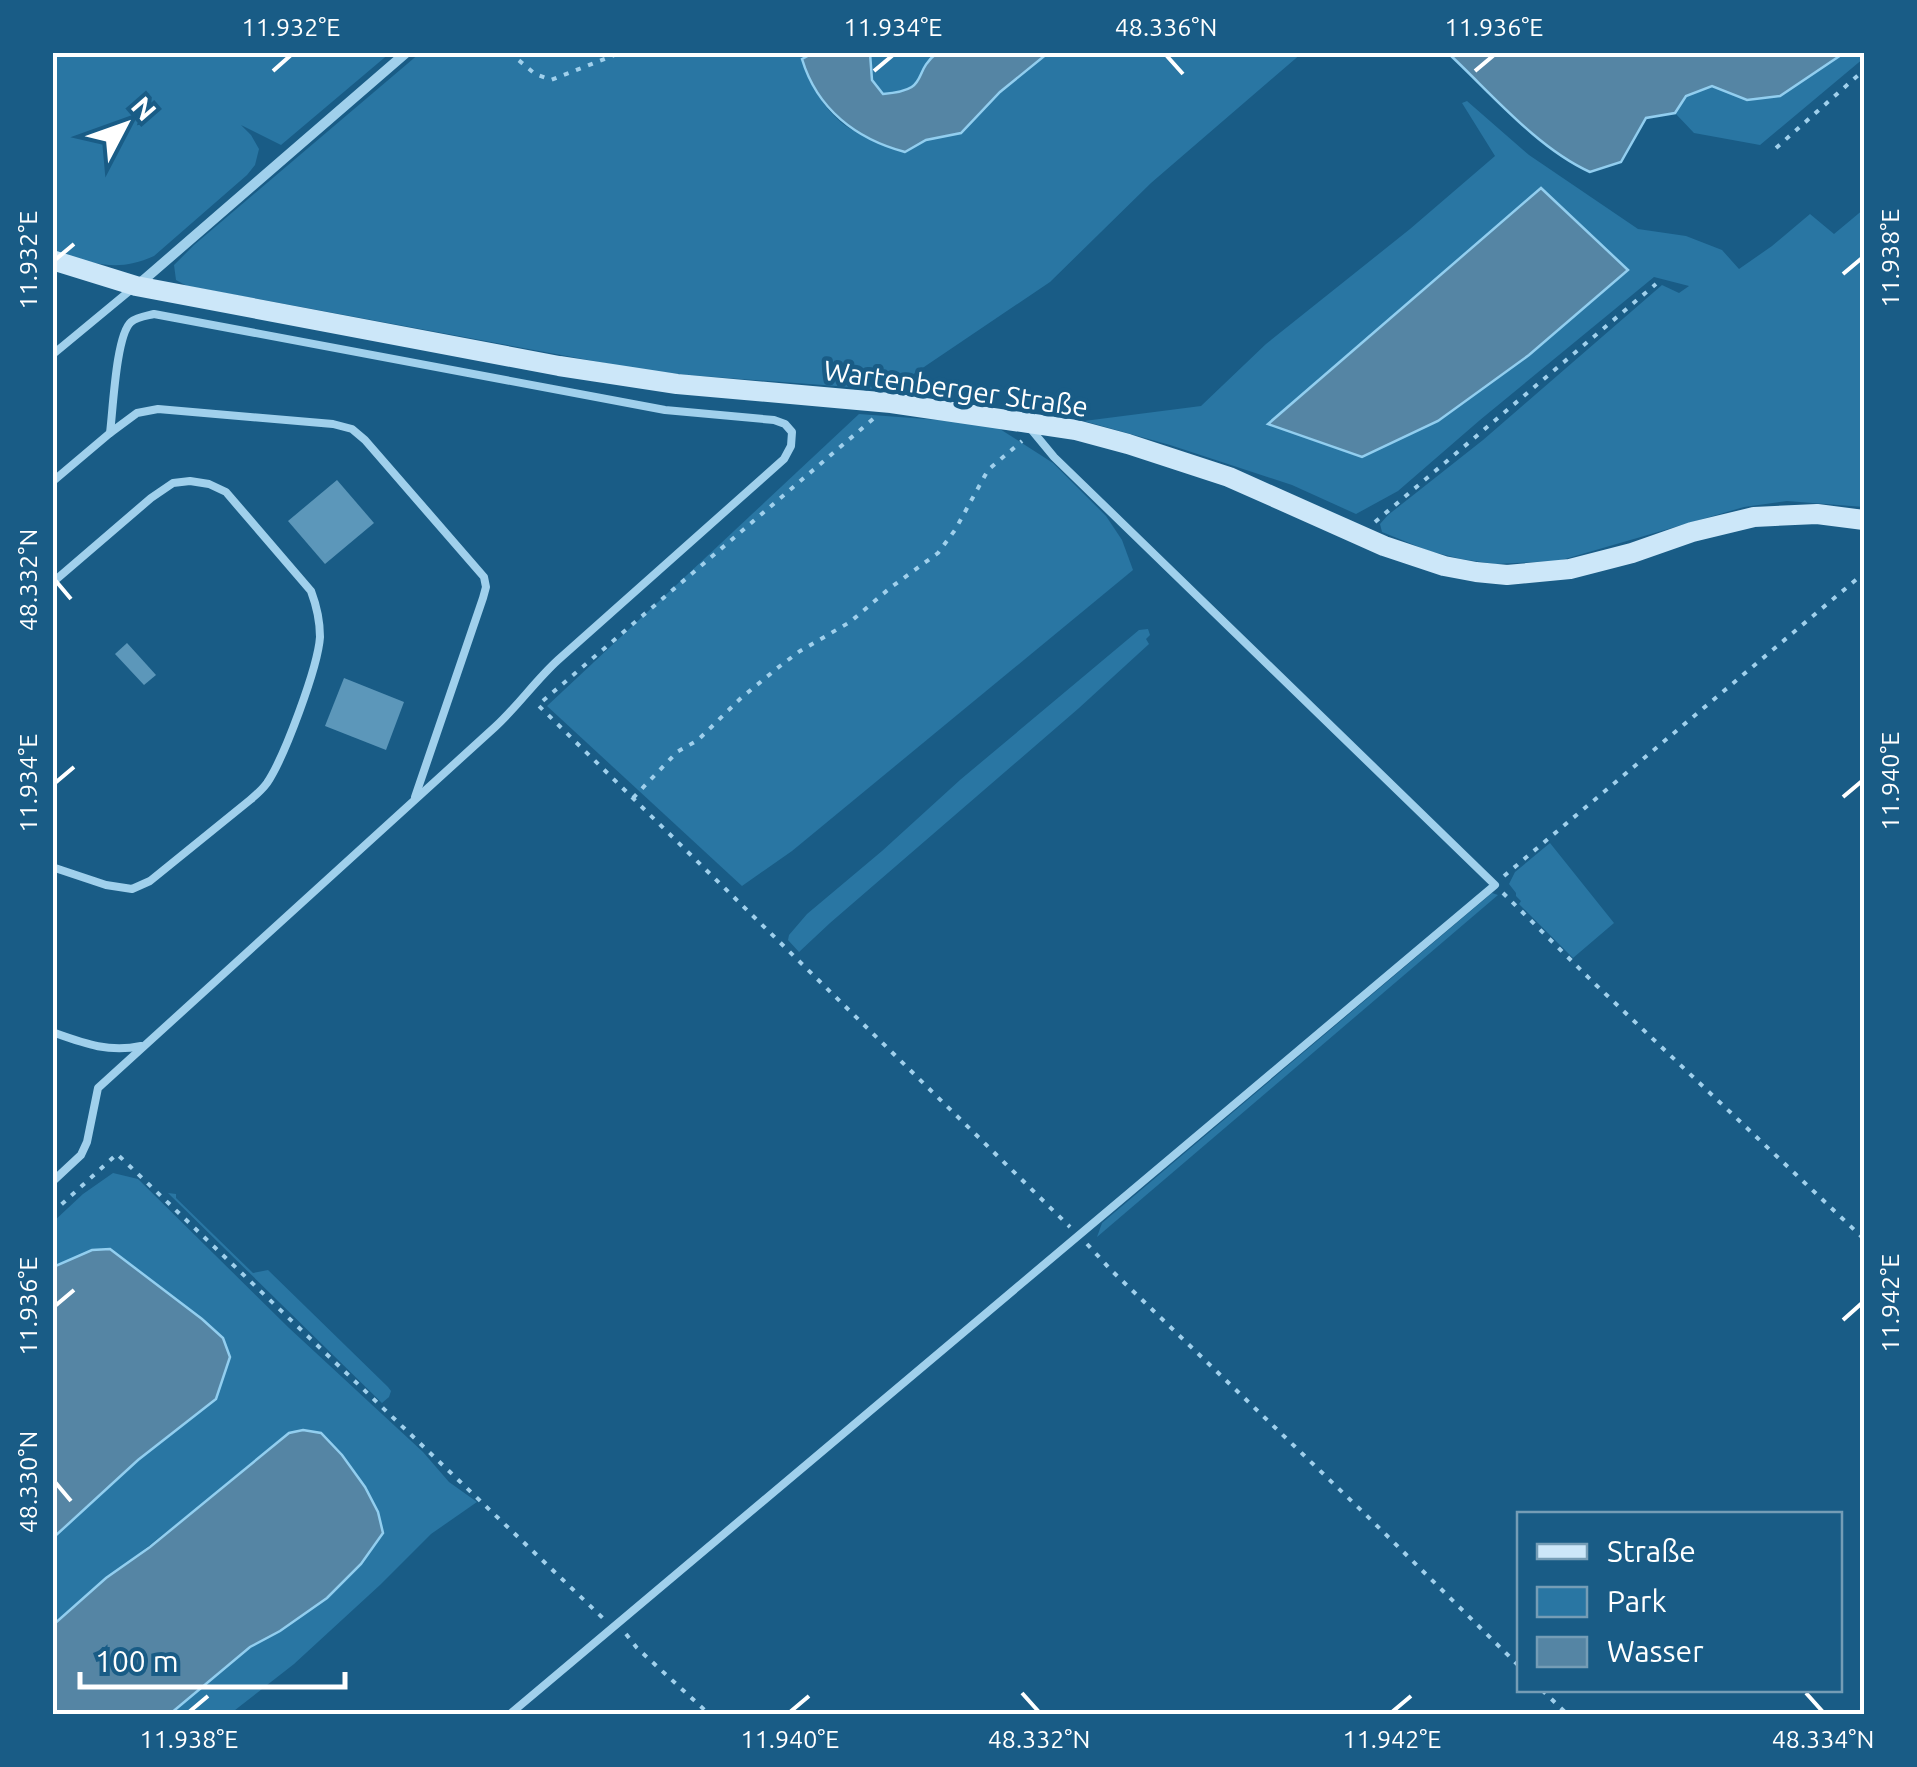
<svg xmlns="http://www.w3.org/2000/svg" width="1917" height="1767" font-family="Ubuntu,sans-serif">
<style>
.green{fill:#2976a3;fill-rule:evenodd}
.water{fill:#5585a4;stroke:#92ceef;stroke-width:2.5}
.building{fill:#5c97ba}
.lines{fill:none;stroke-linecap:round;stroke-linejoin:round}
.path{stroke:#a0d0ec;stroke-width:4;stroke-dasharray:5 8;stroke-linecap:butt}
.service{stroke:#a0d0ec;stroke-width:8}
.minor{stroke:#a0d0ec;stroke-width:10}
.secondary{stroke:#cce7f9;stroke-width:20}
.ticks{fill:none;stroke:#fff;stroke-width:4}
.labels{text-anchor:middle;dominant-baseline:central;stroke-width:9;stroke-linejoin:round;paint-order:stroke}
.street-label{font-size:28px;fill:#fff;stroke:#195c86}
.neatline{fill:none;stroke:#fff;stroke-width:4}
.ticks-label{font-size:25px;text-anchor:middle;fill:#fff}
</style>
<rect width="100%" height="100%" fill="#195c86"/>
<g class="green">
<path d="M 52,53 L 390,53 L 281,145 L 241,125 L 251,135 L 259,149 L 255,165 L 247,175 L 154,256 C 115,274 91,262 53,251 Z"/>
<path d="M 420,53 L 815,53 L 802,60 C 810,84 824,110 846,126 C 862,137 886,144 905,152 L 926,140 L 961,133 L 1000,92 L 1048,53 L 1302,53 L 1151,183 L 1050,282 L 890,390 L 688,375 L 637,369 L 187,286 L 176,280 L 174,265 L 194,245 Z"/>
<path d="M 870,53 L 937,53 C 911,74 931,90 882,94 L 872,80 Z"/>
<path d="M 1844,53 L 1864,53 L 1864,58 L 1760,145 L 1694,133 L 1675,113 L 1686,96 L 1712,86 L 1747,100 L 1832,62 Z"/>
<path d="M 1467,101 L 1529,155 L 1638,229 L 1686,236 L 1722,250 L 1739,269 L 1772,246 L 1810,214 L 1834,234 L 1864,209 L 1864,507 L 1787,501 L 1744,507 L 1558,561 L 1495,564 L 1461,559 L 1429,551 L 1382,532 L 1380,524 L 1388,515 L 1483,440 L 1662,285 L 1679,293 L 1689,286 L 1654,277 L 1480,420 L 1398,491 L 1356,514 L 1292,485 L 1170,445 L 1084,421 L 1201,406 L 1266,344 L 1410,229 L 1495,156 L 1462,103 ZM 1541,188 L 1628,271 L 1529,355 L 1439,421 L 1362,456 L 1269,424 Z"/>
<path d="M 859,414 L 992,424 L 1053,463 L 1106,516 L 1122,540 L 1133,570 L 792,851 L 742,886 L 547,706 Z"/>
<path d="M 1148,629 L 1150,635 L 1146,639 L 1149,644 L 1079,708 L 830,923 L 799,952 L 788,940 L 789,935 L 807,914 L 882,851 L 960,780 L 1139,630 Z"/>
<path d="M 1550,843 L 1614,923 L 1573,958 L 1519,904 L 1521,901 L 1516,896 L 1516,893 L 1509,884 L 1515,872 Z"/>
<path d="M 1492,893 L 1498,895 L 1097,1237 L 1102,1223 Z"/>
<path d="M 113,1173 L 138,1179 L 289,1328 L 423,1452 L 449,1482 L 477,1502 L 431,1534 L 380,1585 L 294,1664 L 230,1714 L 170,1714 L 250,1647 L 280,1631 L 327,1598 L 289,1433 C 212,1499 129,1558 53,1625 L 52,1538 L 138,1460 L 216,1399 L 142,1274 L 110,1249 L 92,1250 L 53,1267 L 53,1222 L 83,1194 Z"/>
<path d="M 168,1193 L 176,1194 L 176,1198 L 253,1273 L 268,1270 L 388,1387 L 391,1391 L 389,1397 L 382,1403 Z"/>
</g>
<g class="water">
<path d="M 815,52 L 870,53 L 872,80 L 883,94 C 932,90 910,74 937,53 L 1048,53 L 1000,92 L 961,133 L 926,140 L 905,152 C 856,139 817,109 802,59 Z"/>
<path d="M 1448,53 L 1844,53 L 1780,96 L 1747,100 L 1712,86 L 1686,96 L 1675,113 L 1646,118 L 1621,162 L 1590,172 C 1537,148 1491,93 1448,53 Z"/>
<path d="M 1541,188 L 1628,270 L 1529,355 L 1438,421 L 1362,457 L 1268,424 Z"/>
<path d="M 110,1249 L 202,1319 L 223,1338 L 230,1357 L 216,1399 L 138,1460 L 53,1538 L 53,1267 L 92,1250 Z"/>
<path d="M 303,1430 L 321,1433 L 342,1455 L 365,1487 L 378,1512 L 383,1533 L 361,1564 L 327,1598 L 280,1631 L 250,1647 L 170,1714 L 53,1714 L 53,1625 L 106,1578 L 150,1547 L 289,1433 Z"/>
</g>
<g class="building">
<path d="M 337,480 L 374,523 L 325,564 L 288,521 Z"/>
<path d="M 127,643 L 156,675 L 144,685 L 115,654 Z"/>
<path d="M 344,678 L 404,702 L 386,750 L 325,726 Z"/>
</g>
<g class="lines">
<g class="path">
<path d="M 509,52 L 535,74 L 551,80 L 622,52"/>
<path d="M 1776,148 L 1864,70"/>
<path d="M 873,419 L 538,705 L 1070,1227"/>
<path d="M 1375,522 L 1656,284"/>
<path d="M 633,798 L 677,752 L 698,740 L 741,698 L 780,666 L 800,651 L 850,622 L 890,588 L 938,553 L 955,530 L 988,470 L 1022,441"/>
<path d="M 1504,876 L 1864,573"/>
<path d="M 1503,893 L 1596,985 L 1864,1239"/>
<path d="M 52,1213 L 117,1154 L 606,1621"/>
<path d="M 1087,1244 L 1111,1270 L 1363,1512 L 1520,1667"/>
<path d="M 626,1634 L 637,1648 L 709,1714"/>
<path d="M 1542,1690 L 1567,1714"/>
</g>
<g class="service">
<path d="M 52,355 L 133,288"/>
<path d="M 110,433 L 137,413 L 158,409 L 333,424 L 352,429 L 365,440 L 484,577 L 486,587 L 483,598 L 415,797"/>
<path d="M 52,482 L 110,433 C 113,410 116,335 131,322 C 137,317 146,316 154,314 L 665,410 L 774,420 L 785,424 L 792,432 L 791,446 L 784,459 L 558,660 C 535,681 518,706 495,727 L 98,1088 L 87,1142 L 81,1155 L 52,1182"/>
<path d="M 52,583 L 151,498 L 173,483 L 190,481 L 209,484 L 226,492 L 311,591 C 317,607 320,620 320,637 C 318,667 284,758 267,783 C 262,790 256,795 250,800 L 150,881 L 132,889 L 106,885 L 52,867"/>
<path d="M 52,1032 C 83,1043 108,1053 141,1046"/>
<path d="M 510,1714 L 1495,885 L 1054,457 L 1030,428"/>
</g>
<path class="minor" d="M 139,284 L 407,52"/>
<path class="secondary" d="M 52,260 L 136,286 L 559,366 L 677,384 L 891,403 L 1076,430 L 1128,444 L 1229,477 L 1384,546 L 1444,566 L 1476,572 L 1507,575 L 1570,569 L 1632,553 L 1692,532 L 1754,517 L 1817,514 L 1864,520"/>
</g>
<path class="ticks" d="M 1166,55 L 1183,74M 273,71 L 291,55M 874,71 L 893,55M 1475,71 L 1494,55M 55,260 L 74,244M 1843,274 L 1862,258M 55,580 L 71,599M 55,783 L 74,767M 1843,797 L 1862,781M 55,1306 L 74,1290M 1843,1320 L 1862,1303M 55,1482 L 71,1501M 1022,1693 L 1039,1712M 1806,1693 L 1823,1712M 189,1712 L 208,1696M 790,1712 L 809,1696M 1392,1712 L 1411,1696"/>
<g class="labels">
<g class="street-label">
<text transform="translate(956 388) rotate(8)">Wartenberger Straße</text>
</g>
</g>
<rect width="1917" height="1767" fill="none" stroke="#195c86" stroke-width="110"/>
<rect x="1517" y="1512" width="325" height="180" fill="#195c86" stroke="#759db6" stroke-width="2.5"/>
<rect x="1537" y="1544" width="50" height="15" fill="#cce7f9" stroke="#759db6" stroke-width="2.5"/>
<text x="1607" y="1562" font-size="30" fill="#ffffff">Straße</text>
<rect x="1537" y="1587" width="50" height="30" fill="#2976a3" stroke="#759db6" stroke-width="2.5"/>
<text x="1607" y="1612" font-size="30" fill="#ffffff">Park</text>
<rect x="1537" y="1637" width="50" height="30" fill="#5585a4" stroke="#759db6" stroke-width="2.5"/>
<text x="1607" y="1662" font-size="30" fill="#ffffff">Wasser</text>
<g transform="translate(125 125) rotate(49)" stroke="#195c86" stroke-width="8" paint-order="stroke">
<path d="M0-8L18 38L0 25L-18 38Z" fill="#ffffff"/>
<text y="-15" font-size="28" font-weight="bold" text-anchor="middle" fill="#ffffff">N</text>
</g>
<path d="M80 1672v15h265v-15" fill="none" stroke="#ffffff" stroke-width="5"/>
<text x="95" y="1672" font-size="30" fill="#ffffff" stroke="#195c86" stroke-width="8" paint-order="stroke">100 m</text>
<rect x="55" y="55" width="1807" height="1657" class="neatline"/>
<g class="ticks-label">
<text x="291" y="36">11.932°E</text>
<text x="893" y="36">11.934°E</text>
<text x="1166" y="36">48.336°N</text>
<text x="1494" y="36">11.936°E</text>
<text transform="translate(1890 258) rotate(-90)" y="9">11.938°E</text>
<text transform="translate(28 260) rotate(-90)" y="9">11.932°E</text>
<text transform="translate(28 580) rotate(-90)" y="9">48.332°N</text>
<text transform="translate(1890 781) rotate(-90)" y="9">11.940°E</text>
<text transform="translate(28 783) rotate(-90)" y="9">11.934°E</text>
<text transform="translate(1890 1303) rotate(-90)" y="9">11.942°E</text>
<text transform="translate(28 1306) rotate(-90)" y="9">11.936°E</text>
<text transform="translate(28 1482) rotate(-90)" y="9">48.330°N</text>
<text x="189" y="1748">11.938°E</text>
<text x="790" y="1748">11.940°E</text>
<text x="1039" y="1748">48.332°N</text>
<text x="1392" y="1748">11.942°E</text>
<text x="1823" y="1748">48.334°N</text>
</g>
</svg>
